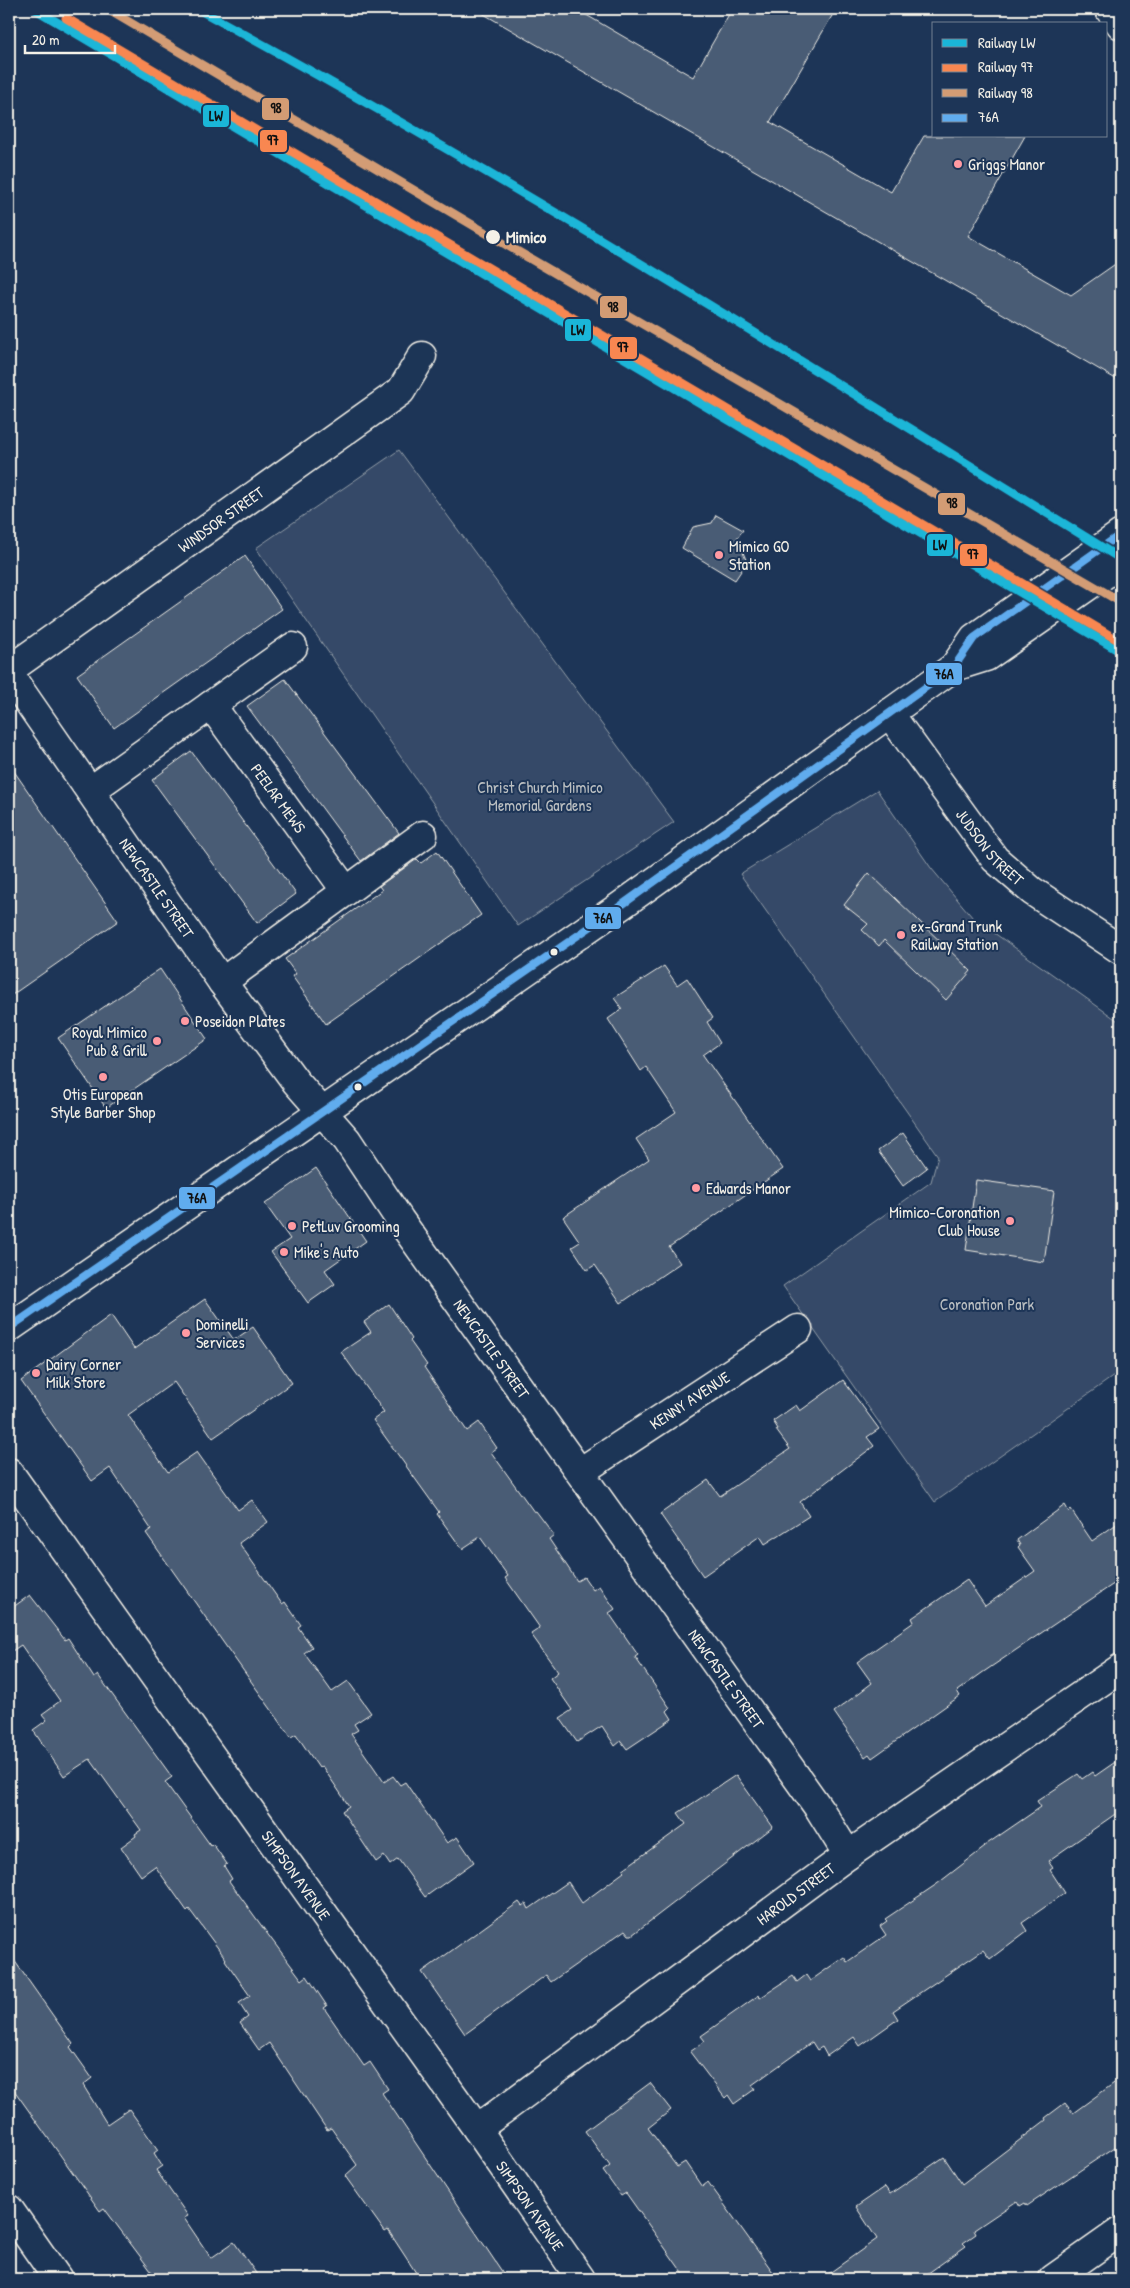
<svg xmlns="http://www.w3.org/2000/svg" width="1130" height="2288" font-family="'Patrick Hand',sans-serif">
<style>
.green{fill:#354a67;stroke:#949ea8}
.building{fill:#485b74;stroke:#f4f1e8}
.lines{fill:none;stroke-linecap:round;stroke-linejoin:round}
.minor-casing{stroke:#f4f1e8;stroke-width:31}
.major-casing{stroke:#f4f1e8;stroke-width:31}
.minor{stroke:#1d3557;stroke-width:28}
.major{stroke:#1d3557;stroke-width:28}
.bus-1-casing{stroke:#1d3557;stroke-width:11}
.bus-1{stroke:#60acee;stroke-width:8}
.rail-1-casing{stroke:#1d3557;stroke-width:12}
.rail-2-casing{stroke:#1d3557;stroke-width:12}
.rail-3-casing{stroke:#1d3557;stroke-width:12}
.rail-1{stroke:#1ab6d8;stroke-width:9}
.rail-2{stroke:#f88751;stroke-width:9}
.rail-3{stroke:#d39c74;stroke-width:9}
.poi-dot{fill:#ff9aa2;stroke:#1d3557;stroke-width:2}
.stop-dot{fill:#f4f1e8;stroke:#1d3557;stroke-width:2}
.labels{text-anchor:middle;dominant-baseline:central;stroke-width:4;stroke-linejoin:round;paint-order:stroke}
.poi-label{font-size:16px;fill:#f4f1e8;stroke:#1d3557;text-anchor:start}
.stop-label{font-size:16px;font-weight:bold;fill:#f4f1e8;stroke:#1d3557;text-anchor:start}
.street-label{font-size:16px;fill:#f4f1e8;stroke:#1d3557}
.park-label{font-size:16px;fill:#bbbfc1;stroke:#1d3557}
.line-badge{stroke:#1d3557;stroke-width:2}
.pale-badge-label{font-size:14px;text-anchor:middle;font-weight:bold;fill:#111}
</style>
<rect width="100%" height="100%" fill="#1d3557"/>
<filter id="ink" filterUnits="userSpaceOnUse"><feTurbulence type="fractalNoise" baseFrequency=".02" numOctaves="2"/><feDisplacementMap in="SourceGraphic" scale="10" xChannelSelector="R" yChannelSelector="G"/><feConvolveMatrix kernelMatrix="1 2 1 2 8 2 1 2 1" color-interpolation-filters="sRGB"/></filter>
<g filter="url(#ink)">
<g class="green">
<path d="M 399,450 L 674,822 L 518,926 L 256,548 Z"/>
<path d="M 877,790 L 931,868 L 973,918 L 1121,1023 L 1121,1371 L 935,1502 L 783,1286 L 931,1182 L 938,1156 L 740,874 Z"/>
</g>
<g class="building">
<path d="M 475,9 L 576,9 L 693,77 L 732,9 L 836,9 L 770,122 L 891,192 L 924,136 L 1025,136 L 968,236 L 1071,295 L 1121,260 L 1121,382 Z"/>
<path d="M 716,515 L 743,530 L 737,538 L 747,562 L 735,580 L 682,548 L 693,527 L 712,523 Z"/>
<path d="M 245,556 L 282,609 L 114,728 L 77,675 Z"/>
<path d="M 285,679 L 399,833 L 361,861 L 247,706 Z"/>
<path d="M 191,751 L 296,894 L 257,923 L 152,780 Z"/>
<path d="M 9,764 L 118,921 L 9,997 Z"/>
<path d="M 437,851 L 481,915 L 326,1024 L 292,976 L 296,974 L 285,959 L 382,890 L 379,886 L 417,859 L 421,863 Z"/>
<path d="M 869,873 L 971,971 L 946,1000 L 884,940 L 879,946 L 862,930 L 868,924 L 844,905 Z"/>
<path d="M 664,966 L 677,985 L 687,978 L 713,1018 L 707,1022 L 720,1043 L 703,1055 L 783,1169 L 669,1247 L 680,1263 L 621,1303 L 595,1265 L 587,1270 L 572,1247 L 580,1242 L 563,1217 L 649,1159 L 636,1139 L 676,1112 L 646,1067 L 641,1071 L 608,1019 L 622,1009 L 614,998 Z"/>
<path d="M 160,969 L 207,1039 L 106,1108 L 58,1038 Z"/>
<path d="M 903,1133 L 927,1168 L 903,1186 L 878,1151 Z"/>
<path d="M 316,1168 L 366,1241 L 325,1270 L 335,1284 L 308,1303 L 271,1252 L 290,1239 L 265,1204 Z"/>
<path d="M 976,1180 L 1054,1191 L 1044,1262 L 966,1250 Z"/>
<path d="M 205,1299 L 234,1340 L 253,1327 L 292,1383 L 213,1438 L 174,1382 L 128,1415 L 168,1472 L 197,1452 L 238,1510 L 252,1500 L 268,1522 L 239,1543 L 282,1604 L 285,1602 L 301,1625 L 298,1627 L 312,1647 L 304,1653 L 332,1692 L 348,1681 L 371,1713 L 354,1724 L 358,1730 L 351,1734 L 384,1782 L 393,1776 L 400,1785 L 405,1782 L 447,1843 L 457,1837 L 474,1862 L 425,1897 L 398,1859 L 390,1865 L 384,1856 L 376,1862 L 342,1811 L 349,1806 L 322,1766 L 319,1768 L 296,1734 L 291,1737 L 230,1652 L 146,1533 L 151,1529 L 110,1468 L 92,1481 L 21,1381 L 111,1315 L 134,1349 Z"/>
<path d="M 389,1304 L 412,1339 L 410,1341 L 427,1365 L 424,1367 L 467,1431 L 479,1422 L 497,1448 L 491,1452 L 534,1512 L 536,1511 L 554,1535 L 549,1539 L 577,1581 L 584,1577 L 593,1590 L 599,1586 L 615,1609 L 609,1613 L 638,1655 L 635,1657 L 670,1708 L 667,1711 L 672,1719 L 627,1749 L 621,1741 L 615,1746 L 602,1726 L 577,1742 L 560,1718 L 572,1710 L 550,1678 L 558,1672 L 531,1634 L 540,1628 L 505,1578 L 508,1576 L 480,1537 L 462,1549 L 437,1514 L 439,1512 L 373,1420 L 384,1412 L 341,1352 L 371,1332 L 364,1322 Z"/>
<path d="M 843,1380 L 879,1429 L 867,1437 L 874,1446 L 800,1502 L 809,1516 L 765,1544 L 760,1536 L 703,1576 L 660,1514 L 708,1480 L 720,1496 L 790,1449 L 776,1430 L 778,1429 L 773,1421 L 796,1405 L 800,1411 Z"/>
<path d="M 1065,1505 L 1069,1512 L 1071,1510 L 1092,1541 L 1121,1521 L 1121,1579 L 982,1673 L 957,1691 L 960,1696 L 872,1758 L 869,1754 L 865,1757 L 834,1712 L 872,1683 L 857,1662 L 914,1622 L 912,1618 L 967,1580 L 985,1606 L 1035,1571 L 1018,1547 L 1020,1545 L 1017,1540 Z"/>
<path d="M 30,1595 L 65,1640 L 68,1638 L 94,1678 L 98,1675 L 172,1777 L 165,1782 L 211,1846 L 213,1844 L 227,1864 L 224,1866 L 232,1879 L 229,1881 L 269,1936 L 302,1980 L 307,1976 L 327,2006 L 324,2008 L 364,2066 L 370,2062 L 388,2089 L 382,2093 L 507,2279 L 420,2279 L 388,2230 L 385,2232 L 345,2176 L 357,2165 L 331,2128 L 327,2130 L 269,2043 L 259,2050 L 240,2023 L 248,2017 L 239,2003 L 250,1996 L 225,1960 L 226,1959 L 189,1909 L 187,1911 L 155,1866 L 141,1876 L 121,1847 L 136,1836 L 135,1834 L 141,1830 L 90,1759 L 64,1776 L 33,1730 L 47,1720 L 42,1714 L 60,1701 L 21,1645 L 9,1653 L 9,1610 Z"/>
<path d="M 1121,1758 L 1121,1810 L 1048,1861 L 1053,1868 L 1050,1870 L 1065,1893 L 1022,1923 L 1027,1931 L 990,1959 L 983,1950 L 893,2011 L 898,2019 L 860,2046 L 854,2037 L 827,2056 L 822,2047 L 817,2050 L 812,2042 L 752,2085 L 755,2089 L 734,2104 L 728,2095 L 725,2098 L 690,2052 L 705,2041 L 701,2036 L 759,1995 L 760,1998 L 793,1976 L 797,1982 L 806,1975 L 810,1981 L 844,1957 L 847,1962 L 886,1935 L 880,1926 L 887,1921 L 885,1919 L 937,1884 L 985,1847 L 984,1846 L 1041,1807 L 1037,1801 L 1078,1774 L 1082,1779 L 1092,1772 L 1095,1776 Z"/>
<path d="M 736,1775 L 773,1827 L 632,1935 L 629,1935 L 625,1930 L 551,1982 L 546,1975 L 465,2034 L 422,1972 L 519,1902 L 522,1906 L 526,1903 L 529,1909 L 568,1882 L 582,1903 L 624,1872 L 622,1870 L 686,1824 L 678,1813 Z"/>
<path d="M 9,1953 L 73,2044 L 70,2047 L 92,2078 L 83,2085 L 107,2124 L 129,2109 L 158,2150 L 154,2153 L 162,2166 L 156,2170 L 188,2216 L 184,2218 L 211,2258 L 234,2242 L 260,2279 L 157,2279 L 104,2208 L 100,2211 L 9,2083 Z"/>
<path d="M 1121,2078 L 1121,2143 L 1027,2206 L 1025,2203 L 1020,2206 L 1017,2201 L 974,2230 L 976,2234 L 963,2243 L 966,2246 L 920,2279 L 821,2279 L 877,2239 L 856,2207 L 885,2187 L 890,2194 L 944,2157 L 962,2184 L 1046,2120 L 1045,2118 L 1065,2103 L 1073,2113 Z"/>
<path d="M 650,2083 L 671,2110 L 648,2128 L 677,2167 L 685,2162 L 702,2187 L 708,2182 L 778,2279 L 687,2279 L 626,2193 L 621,2196 L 603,2171 L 610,2166 L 585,2131 Z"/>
</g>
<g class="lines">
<g class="minor-casing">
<g id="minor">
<path d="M 1109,9 L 1121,25"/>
<path id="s1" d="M 9,670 L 401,391 L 422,356"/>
<path id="s2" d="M 9,674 L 222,982 L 296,1082 L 347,1140 L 400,1220 L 820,1810 L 848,1855"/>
<path id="s3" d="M 211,705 L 346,891"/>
<path id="s4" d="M 889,713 L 995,859 L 1032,891 L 1121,950"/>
<path d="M 90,791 L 293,647"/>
<path d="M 222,982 L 423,835"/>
<path id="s5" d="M 9,1472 L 477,2129 L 581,2279"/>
<path id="s6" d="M 580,1472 L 798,1329"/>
<path id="s7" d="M 477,2129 L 848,1855 L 1121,1668"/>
<path d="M 9,2209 L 58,2279"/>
<path d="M 1053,2279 L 1121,2231"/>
</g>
</g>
<g class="major-casing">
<g id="major">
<path d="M 954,667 L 974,638 L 1121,534"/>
<path d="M 9,1328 L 619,907 L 954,667 L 986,657 L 1121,563"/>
</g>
</g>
<use href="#minor" class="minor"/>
<use href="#major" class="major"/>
<g class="bus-1-casing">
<path id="bus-1" d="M 9,1328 L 619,907 L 954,667 L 974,638 L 1121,534"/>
</g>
<use href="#bus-1" class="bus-1"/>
<g class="rail-1-casing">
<g id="rail-1">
<path d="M 35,9 L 1121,652"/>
<path d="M 198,9 C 513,180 816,370 1121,559"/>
</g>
</g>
<g class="rail-2-casing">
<path id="rail-2" d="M 66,18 L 1116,639"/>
</g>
<g class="rail-3-casing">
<path id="rail-3" d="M 107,9 L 510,247 L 1121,602"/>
</g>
<use href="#rail-1" class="rail-1"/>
<use href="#rail-2" class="rail-2"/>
<use href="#rail-3" class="rail-3"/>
</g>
</g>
<g class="poi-dot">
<circle cx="958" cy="164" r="5"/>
<circle cx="719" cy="555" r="5"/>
<circle cx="901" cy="935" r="5"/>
<circle cx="185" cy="1021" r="5"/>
<circle cx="157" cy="1041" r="5"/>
<circle cx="103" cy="1077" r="5"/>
<circle cx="696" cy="1188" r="5"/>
<circle cx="1010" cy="1221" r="5"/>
<circle cx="292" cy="1226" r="5"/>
<circle cx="284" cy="1252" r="5"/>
<circle cx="186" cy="1333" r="5"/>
<circle cx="36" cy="1373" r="5"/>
</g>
<g class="stop-dot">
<circle cx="493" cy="237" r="8"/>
<circle cx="554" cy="952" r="4.5"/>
<circle cx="358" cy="1087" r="4.5"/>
</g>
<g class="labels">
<g class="poi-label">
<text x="968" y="164">Griggs Manor</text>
<text x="729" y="546">Mimico GO<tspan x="729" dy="18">Station</tspan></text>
<text x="911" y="926">ex-Grand Trunk<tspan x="911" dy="18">Railway Station</tspan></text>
<text x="195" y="1021">Poseidon Plates</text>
<text x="147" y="1032" text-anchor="end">Royal Mimico<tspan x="147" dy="18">Pub &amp; Grill</tspan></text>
<text x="103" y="1094" text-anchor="middle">Otis European<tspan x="103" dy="18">Style Barber Shop</tspan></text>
<text x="706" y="1188">Edwards Manor</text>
<text x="1000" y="1212" text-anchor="end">Mimico-Coronation<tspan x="1000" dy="18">Club House</tspan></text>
<text x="302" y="1226">PetLuv Grooming</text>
<text x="294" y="1252">Mike's Auto</text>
<text x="196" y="1324">Dominelli<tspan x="196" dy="18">Services</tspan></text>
<text x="46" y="1364">Dairy Corner<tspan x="46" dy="18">Milk Store</tspan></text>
</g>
<g class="stop-label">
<text x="506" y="237">Mimico</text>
</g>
<g class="street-label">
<text stroke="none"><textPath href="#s1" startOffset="260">WINDSOR STREET</textPath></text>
<text stroke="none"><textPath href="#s3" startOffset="115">PEELAR MEWS</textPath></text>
<text stroke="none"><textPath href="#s4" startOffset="168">JUDSON STREET</textPath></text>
<text stroke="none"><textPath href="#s2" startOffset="260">NEWCASTLE STREET</textPath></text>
<text stroke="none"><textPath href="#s2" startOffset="830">NEWCASTLE STREET</textPath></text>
<text stroke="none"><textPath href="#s6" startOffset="131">KENNY AVENUE</textPath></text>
<text stroke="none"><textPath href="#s2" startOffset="1235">NEWCASTLE STREET</textPath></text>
<text stroke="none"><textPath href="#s5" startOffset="495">SIMPSON AVENUE</textPath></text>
<text stroke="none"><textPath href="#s7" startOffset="396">HAROLD STREET</textPath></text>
<text stroke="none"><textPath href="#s5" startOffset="900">SIMPSON AVENUE</textPath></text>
</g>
<g class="park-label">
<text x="540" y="787">Christ Church Mimico<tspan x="540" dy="18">Memorial Gardens</tspan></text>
<text x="987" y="1304">Coronation Park</text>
</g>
</g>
<g class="line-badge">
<rect x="261" y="97" width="29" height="24" rx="5" fill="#d39c74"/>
<rect x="202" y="104" width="28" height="24" rx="5" fill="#1ab6d8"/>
<rect x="259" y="129" width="29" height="24" rx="5" fill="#f88751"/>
<rect x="599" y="295" width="29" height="24" rx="5" fill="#d39c74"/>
<rect x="564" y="318" width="28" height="24" rx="5" fill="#1ab6d8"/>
<rect x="609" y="336" width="29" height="24" rx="5" fill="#f88751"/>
<rect x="937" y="492" width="29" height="24" rx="5" fill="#d39c74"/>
<rect x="926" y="533" width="28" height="24" rx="5" fill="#1ab6d8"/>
<rect x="959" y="543" width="29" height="24" rx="5" fill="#f88751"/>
<rect x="925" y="662" width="38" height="24" rx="5" fill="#60acee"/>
<rect x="584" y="906" width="38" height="24" rx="5" fill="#60acee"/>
<rect x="178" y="1186" width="38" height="24" rx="5" fill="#60acee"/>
</g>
<g class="pale-badge-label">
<text x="276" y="113">98</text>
<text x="216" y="121">LW</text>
<text x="273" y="145">97</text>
<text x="613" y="312">98</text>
<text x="578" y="335">LW</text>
<text x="623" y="352">97</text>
<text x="952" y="508">98</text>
<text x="940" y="550">LW</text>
<text x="973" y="559">97</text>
<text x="944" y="679">76A</text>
<text x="603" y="923">76A</text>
<text x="197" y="1203">76A</text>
</g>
<rect width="1130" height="2288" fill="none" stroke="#1d3557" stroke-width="30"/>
<rect x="15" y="15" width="1100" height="2258" fill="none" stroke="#f4f1e8" stroke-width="2" filter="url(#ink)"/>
<rect x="932" y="22" width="175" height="115" fill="#1d3557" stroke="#738091"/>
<rect x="942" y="39" width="25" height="8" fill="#1ab6d8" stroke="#738091"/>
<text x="978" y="48" font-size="15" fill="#f4f1e8">Railway LW</text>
<rect x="942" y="64" width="25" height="8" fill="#f88751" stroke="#738091"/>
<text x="978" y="72" font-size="15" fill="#f4f1e8">Railway 97</text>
<rect x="942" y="89" width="25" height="8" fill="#d39c74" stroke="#738091"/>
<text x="978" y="98" font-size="15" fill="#f4f1e8">Railway 98</text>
<rect x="942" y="114" width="25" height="8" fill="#60acee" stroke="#738091"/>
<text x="978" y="122" font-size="15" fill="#f4f1e8">76A</text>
<path d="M25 45v8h90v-8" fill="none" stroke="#f4f1e8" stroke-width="2.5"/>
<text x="32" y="45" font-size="15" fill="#f4f1e8" stroke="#1d3557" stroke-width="4" paint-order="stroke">20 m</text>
</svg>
